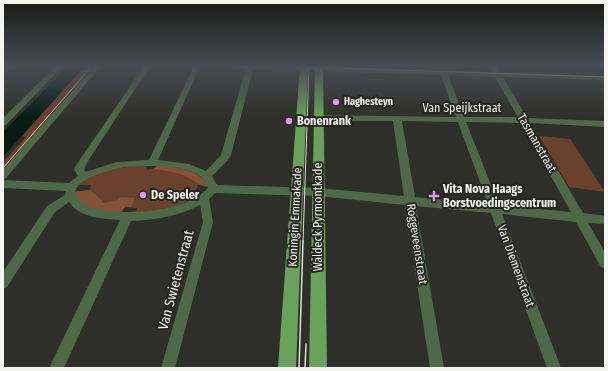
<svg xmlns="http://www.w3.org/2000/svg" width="608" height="371" font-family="'Fira Sans Condensed',sans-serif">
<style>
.green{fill:#6a412c}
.forest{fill:#845236}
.water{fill:#061b14}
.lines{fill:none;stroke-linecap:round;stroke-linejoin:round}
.minor{fill:#4e6947;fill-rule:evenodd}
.major{fill:#69a25a;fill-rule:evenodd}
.tram-far1{stroke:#ddddd8;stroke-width:1}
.tram{stroke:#ddddd8;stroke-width:1.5}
.poi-dot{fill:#de98f3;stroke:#252620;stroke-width:1.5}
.labels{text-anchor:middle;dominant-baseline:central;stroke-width:4;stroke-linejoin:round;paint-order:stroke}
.far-poi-label{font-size:10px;font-weight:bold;fill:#f4f4f0;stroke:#252620;text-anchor:start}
.street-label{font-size:12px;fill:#f4f4f0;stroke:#252620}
.poi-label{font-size:12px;font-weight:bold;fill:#f4f4f0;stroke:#252620;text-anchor:start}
.near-street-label{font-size:14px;fill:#f4f4f0;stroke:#252620}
</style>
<rect width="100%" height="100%" fill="#2f2f29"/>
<g class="green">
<path d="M 85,66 L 95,66 L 3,171 L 3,162 L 26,137 L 21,136 Z"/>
<path d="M 539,136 L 570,139 L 605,192 L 569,187 Z"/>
<path d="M 146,165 L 147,170 L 154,169 L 158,165 L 175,167 L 209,187 L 198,185 L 195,193 L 205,194 L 190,204 L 135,214 L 137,208 L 125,207 L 120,214 L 73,192 L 90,190 L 91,185 L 76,185 C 91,170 126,167 146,165 Z"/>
</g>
<g class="forest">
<path d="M 158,165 C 176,167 200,169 209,187 C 198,185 198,183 189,178 C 178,172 166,171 154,169 Z"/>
<path d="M 90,190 L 102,200 L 102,203 L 116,201 L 121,197 L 135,198 L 131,207 L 125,207 L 120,214 C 103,211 80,210 73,192 Z"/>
</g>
<path class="water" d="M 68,66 L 85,66 L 3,157 L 3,132 Z"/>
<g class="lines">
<g class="minor">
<path d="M 6,66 L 13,66 L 3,74 L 3,68 Z"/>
<path d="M 56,66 L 63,66 L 6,125 L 3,126 L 3,118 Z"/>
<path d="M 95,66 L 101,66 L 6,178 L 3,180 L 3,170 Z"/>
<path d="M 144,66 L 150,66 L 88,161 L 84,169 L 85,172 L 117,162 L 149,160 L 194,66 L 200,66 L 158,160 L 189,164 L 206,171 L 221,155 L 246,68 L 237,67 L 236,66 L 292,66 L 493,72 L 490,66 L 496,66 L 500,72 L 605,76 L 605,80 L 503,77 L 527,118 L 605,121 L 605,127 L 530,123 L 583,213 L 605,216 L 605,224 L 588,223 L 605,252 L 605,268 L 601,267 L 576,222 L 502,214 L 561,368 L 547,368 L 491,213 L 416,206 L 444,368 L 430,368 L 405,205 L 318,196 L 215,193 L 209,199 L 213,222 L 175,368 L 161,368 L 203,222 L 200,205 C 179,216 155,220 131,221 L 64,368 L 49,368 L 120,220 C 104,219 79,218 69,202 L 55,212 L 7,287 L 3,289 L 3,272 L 47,206 L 65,195 L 66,191 L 3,188 L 3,180 L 69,183 L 78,176 L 74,169 L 81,158 ZM 253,69 L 441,75 L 456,117 L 318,115 L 314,118 L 318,121 L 393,121 L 404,196 L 318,188 L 217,185 L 212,176 L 227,161 L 231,155 ZM 448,75 L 495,77 L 518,117 L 464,117 ZM 402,121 L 458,122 L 488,204 L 415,197 ZM 466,122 L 521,123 L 571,212 L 499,205 ZM 152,166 C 169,167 203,167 208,188 C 201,195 194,199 185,203 C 163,212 97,219 79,200 C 61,181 113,169 125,167 C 134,166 143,166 152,166 Z"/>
</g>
<g class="major">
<path d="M 300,66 L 308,66 L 296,368 L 278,368 Z"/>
<path d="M 315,66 L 323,66 L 327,368 L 309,368 Z"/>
</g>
<g class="tram-far1">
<path d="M 277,66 L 605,77"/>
<path d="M 3,168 L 92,66"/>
<path d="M 303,242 L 309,66"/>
</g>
<g class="tram">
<path d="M 299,368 L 303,241"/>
<path d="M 305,368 L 306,344"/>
</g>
</g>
<linearGradient id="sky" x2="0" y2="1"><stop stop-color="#1a1a17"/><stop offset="0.56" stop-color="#474d54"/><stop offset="1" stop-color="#474d54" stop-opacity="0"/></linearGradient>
<rect width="608" height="118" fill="url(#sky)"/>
<g class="poi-dot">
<circle cx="336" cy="102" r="4"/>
<circle cx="289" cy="121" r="4"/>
<circle cx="143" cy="195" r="4"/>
<path d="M432 190h4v4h4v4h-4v4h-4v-4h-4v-4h4z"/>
</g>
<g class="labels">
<g class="far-poi-label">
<text x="344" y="102">Haghesteyn</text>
</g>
<g class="street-label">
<text x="462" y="108">Van Speijkstraat</text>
<text transform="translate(537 143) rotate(60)">Tasmanstraat</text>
<text transform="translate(295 217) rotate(-87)">Koningin Emmakade</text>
<text transform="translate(318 217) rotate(-90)">Waldeck Pyrmontkade</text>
<text transform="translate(417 244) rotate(81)">Roggeveenstraat</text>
<text transform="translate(516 266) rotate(70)">Van Diemenstraat</text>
</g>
<g class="poi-label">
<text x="297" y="121">Bonenrank</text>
<text x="443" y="189">Vita Nova Haags<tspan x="443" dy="14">Borstvoedingscentrum</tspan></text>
<text x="151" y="195">De Speler</text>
</g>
<g class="near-street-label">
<text transform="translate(176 280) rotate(-75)">Van Swietenstraat</text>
</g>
</g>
<rect width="608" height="371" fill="none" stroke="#f4f4f0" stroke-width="8"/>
</svg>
